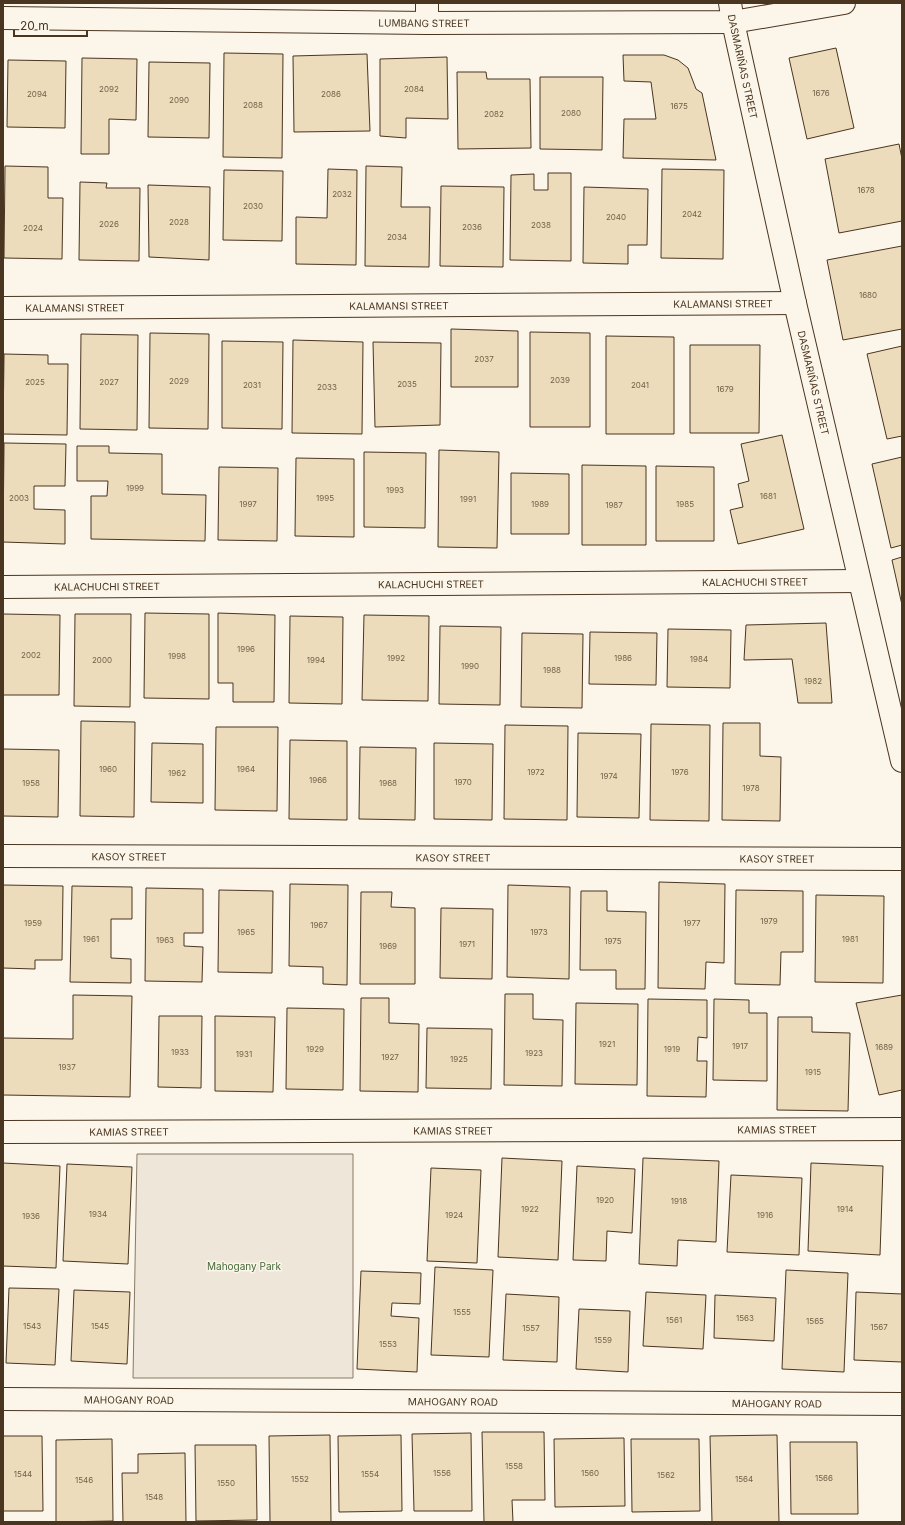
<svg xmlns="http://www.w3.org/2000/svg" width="905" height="1525" font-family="Inter,sans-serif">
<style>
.green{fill:#ede6d9;stroke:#887966}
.building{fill:#ecdcbc;stroke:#4a3520}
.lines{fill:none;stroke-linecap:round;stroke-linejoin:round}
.street-casing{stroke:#4a3520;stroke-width:24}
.street{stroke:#fbf6e9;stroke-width:22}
.labels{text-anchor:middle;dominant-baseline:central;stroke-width:3;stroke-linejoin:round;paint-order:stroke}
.number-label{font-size:8px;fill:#725f47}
.street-label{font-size:10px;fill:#4a3520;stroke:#fbf6e9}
.park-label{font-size:10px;fill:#436837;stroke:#fbf6e9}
</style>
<rect width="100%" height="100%" fill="#fbf6e9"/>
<path class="green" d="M 137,1154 L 353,1154 L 353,1378 L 133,1378 Z"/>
<g class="building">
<path d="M 836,48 L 854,128 L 807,139 L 789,58 Z"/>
<path d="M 224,53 L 283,54 L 282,158 L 223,157 Z"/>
<path d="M 367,54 L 370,131 L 294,132 L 293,56 Z"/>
<path d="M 623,55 L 664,55 L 678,60 L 688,68 L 696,89 L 702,93 L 716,160 L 623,158 L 624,119 L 656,119 L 651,82 L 624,81 Z"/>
<path d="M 447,57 L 448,119 L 406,118 L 406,138 L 380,136 L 380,59 Z"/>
<path d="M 82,58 L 137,59 L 136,120 L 109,119 L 109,154 L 81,154 Z"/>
<path d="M 8,60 L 66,61 L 65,128 L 7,127 Z"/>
<path d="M 149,62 L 210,63 L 209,138 L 148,137 Z"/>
<path d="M 457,72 L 486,72 L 487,79 L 530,79 L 531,148 L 458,149 Z"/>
<path d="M 540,77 L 603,77 L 602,150 L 540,149 Z"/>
<path d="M 899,144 L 902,159 L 902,221 L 839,233 L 825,159 Z"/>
<path d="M 5,166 L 48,167 L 48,198 L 63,198 L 62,259 L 4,258 Z"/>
<path d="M 366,166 L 402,167 L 401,207 L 430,207 L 429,267 L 365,266 Z"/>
<path d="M 328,169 L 357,170 L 356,265 L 296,264 L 296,217 L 327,218 Z"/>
<path d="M 662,169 L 724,170 L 723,259 L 661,258 Z"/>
<path d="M 224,170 L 283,171 L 282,241 L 223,240 Z"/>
<path d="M 548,173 L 571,173 L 571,261 L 510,260 L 511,175 L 534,174 L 534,190 L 548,190 Z"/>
<path d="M 80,182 L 107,183 L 106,188 L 140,188 L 139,261 L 79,260 Z"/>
<path d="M 148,185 L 210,187 L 209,260 L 149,257 Z"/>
<path d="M 441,186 L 504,187 L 503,267 L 440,266 Z"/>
<path d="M 584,187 L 648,189 L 647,245 L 628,245 L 628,264 L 583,263 Z"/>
<path d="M 902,246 L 902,329 L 843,340 L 827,260 Z"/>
<path d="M 451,329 L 518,331 L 518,387 L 451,387 Z"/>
<path d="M 530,332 L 590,333 L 590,427 L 530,427 Z"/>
<path d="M 150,333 L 209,334 L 208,429 L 149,428 Z"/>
<path d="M 81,334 L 138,335 L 137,430 L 80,429 Z"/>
<path d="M 606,336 L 674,337 L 674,434 L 606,434 Z"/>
<path d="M 293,340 L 363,342 L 362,434 L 292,433 Z"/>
<path d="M 222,341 L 283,342 L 282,429 L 222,428 Z"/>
<path d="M 373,342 L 441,343 L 440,425 L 375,427 Z"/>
<path d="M 690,345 L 760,345 L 759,433 L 690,433 Z"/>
<path d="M 902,346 L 902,436 L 887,439 L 867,354 Z"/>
<path d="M 4,354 L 48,355 L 48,364 L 68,364 L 67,435 L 3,434 Z"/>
<path d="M 782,435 L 804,529 L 738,544 L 730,510 L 743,507 L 738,484 L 749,481 L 741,444 Z"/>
<path d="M 4,443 L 66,444 L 65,486 L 34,486 L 34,509 L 65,510 L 65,544 L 3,542 Z"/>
<path d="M 77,446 L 109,446 L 109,453 L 162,454 L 162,494 L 206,495 L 205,541 L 91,539 L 91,496 L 107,496 L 108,481 L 77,481 Z"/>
<path d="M 439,450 L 499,452 L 497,548 L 438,547 Z"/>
<path d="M 364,452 L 426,453 L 425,528 L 364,527 Z"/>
<path d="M 902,457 L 902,545 L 891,548 L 872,464 Z"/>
<path d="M 296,458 L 354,459 L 354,537 L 295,536 Z"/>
<path d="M 582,465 L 646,466 L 646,545 L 582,545 Z"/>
<path d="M 656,466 L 714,467 L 714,541 L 656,541 Z"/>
<path d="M 219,467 L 278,468 L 277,541 L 218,540 Z"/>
<path d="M 511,473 L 569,474 L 569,534 L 511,534 Z"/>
<path d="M 902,557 L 902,605 L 892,560 Z"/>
<path d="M 145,613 L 209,614 L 209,699 L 144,698 Z"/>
<path d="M 218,613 L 275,615 L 274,702 L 233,702 L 233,683 L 218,683 Z"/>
<path d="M 3,614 L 60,615 L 59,695 L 3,695 Z"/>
<path d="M 75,614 L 131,614 L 130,707 L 74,706 Z"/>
<path d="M 364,615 L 429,616 L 428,701 L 362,700 Z"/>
<path d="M 290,616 L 343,617 L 342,704 L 289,703 Z"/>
<path d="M 826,623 L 832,703 L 798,703 L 792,659 L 744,660 L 746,625 Z"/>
<path d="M 440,626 L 501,627 L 500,705 L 439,704 Z"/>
<path d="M 668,629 L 731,630 L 730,688 L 667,687 Z"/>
<path d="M 590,632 L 657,633 L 656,685 L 589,684 Z"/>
<path d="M 522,633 L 583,634 L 582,708 L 521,707 Z"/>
<path d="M 81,721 L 135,722 L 134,817 L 80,816 Z"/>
<path d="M 723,723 L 760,723 L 760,756 L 781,757 L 780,821 L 722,820 Z"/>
<path d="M 651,724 L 710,725 L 709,821 L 650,820 Z"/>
<path d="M 505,725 L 568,726 L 567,820 L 504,819 Z"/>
<path d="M 216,727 L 278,727 L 277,811 L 215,810 Z"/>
<path d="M 578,733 L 641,734 L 639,818 L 577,817 Z"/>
<path d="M 290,740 L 347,741 L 347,820 L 289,819 Z"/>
<path d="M 152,743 L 203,744 L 203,803 L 151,802 Z"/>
<path d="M 434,743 L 493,744 L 492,820 L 434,819 Z"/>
<path d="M 360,747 L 416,748 L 415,820 L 359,819 Z"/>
<path d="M 3,749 L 59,750 L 58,817 L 3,816 Z"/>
<path d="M 659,882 L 725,884 L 724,963 L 706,962 L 705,989 L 658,988 Z"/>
<path d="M 290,884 L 348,885 L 347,985 L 323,984 L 323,967 L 289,966 Z"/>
<path d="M 3,885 L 63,886 L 62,960 L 35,960 L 35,969 L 3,968 Z"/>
<path d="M 508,885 L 570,887 L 569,979 L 507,977 Z"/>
<path d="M 72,886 L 132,887 L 132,919 L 111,919 L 111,958 L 131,959 L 131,983 L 70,982 Z"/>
<path d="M 146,888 L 203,889 L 203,933 L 184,933 L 184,946 L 203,947 L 202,982 L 145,981 Z"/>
<path d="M 219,890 L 273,891 L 272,973 L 218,972 Z"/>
<path d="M 736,890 L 803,891 L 803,952 L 781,952 L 780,985 L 735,984 Z"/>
<path d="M 581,891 L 607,891 L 607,911 L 646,912 L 645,989 L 616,989 L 616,970 L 580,970 Z"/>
<path d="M 361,892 L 392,892 L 391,907 L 415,908 L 415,984 L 360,984 Z"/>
<path d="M 816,895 L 884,896 L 883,983 L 815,982 Z"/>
<path d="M 441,908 L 493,909 L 492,979 L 440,978 Z"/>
<path d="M 505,994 L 533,994 L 533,1019 L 563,1020 L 562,1086 L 504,1085 Z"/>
<path d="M 73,995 L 132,996 L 130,1097 L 3,1095 L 3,1038 L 73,1039 Z"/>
<path d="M 902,995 L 902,1090 L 879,1095 L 856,1003 Z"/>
<path d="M 361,998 L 389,998 L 389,1023 L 419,1024 L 418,1092 L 360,1091 Z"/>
<path d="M 648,999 L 707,1000 L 707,1038 L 698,1037 L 697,1061 L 707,1061 L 706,1097 L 647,1096 Z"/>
<path d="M 714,999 L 749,1000 L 749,1013 L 767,1013 L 767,1081 L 713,1080 Z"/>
<path d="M 576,1003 L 638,1004 L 637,1085 L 575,1084 Z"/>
<path d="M 287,1008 L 344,1009 L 343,1090 L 286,1089 Z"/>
<path d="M 159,1016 L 202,1016 L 201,1088 L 158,1087 Z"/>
<path d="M 215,1016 L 275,1017 L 273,1092 L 215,1091 Z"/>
<path d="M 778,1017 L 812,1017 L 812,1032 L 850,1033 L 848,1111 L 777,1110 Z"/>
<path d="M 427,1028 L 492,1029 L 491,1089 L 426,1088 Z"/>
<path d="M 502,1158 L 562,1161 L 558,1260 L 498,1257 Z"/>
<path d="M 643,1158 L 719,1161 L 716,1242 L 678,1240 L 677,1266 L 639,1264 Z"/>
<path d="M 3,1163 L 60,1166 L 56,1268 L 3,1266 Z"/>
<path d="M 811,1163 L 883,1166 L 880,1255 L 808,1251 Z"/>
<path d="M 67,1164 L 132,1167 L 128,1264 L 63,1261 Z"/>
<path d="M 577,1166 L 635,1169 L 632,1233 L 607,1231 L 606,1261 L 573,1260 Z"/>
<path d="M 431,1168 L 481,1170 L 477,1263 L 427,1261 Z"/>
<path d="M 731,1175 L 802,1178 L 799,1255 L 727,1252 Z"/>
<path d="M 435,1267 L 493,1270 L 489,1357 L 431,1355 Z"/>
<path d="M 786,1270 L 848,1273 L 844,1372 L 782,1369 Z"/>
<path d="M 361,1271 L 421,1273 L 420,1304 L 392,1303 L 391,1316 L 419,1318 L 417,1372 L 357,1369 Z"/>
<path d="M 9,1288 L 59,1289 L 55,1365 L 6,1363 Z"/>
<path d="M 74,1290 L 130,1292 L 127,1364 L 71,1361 Z"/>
<path d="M 646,1292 L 706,1295 L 703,1349 L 643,1346 Z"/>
<path d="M 856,1292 L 902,1294 L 902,1362 L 854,1360 Z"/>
<path d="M 506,1294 L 559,1297 L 557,1362 L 503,1360 Z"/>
<path d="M 715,1295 L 776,1298 L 774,1341 L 714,1338 Z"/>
<path d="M 579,1309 L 630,1311 L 628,1372 L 576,1369 Z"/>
<path d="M 482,1432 L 544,1432 L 545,1500 L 512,1500 L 513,1522 L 484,1522 Z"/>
<path d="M 471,1433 L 472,1511 L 414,1511 L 412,1434 Z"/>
<path d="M 330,1435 L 331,1522 L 270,1522 L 269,1436 Z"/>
<path d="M 401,1435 L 402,1511 L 339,1512 L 338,1436 Z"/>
<path d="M 777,1435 L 779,1522 L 712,1522 L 710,1436 Z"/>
<path d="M 3,1436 L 42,1436 L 43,1511 L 3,1511 Z"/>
<path d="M 624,1438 L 625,1506 L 555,1507 L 554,1439 Z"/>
<path d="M 112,1439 L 113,1521 L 56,1522 L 56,1440 Z"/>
<path d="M 631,1439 L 699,1439 L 700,1511 L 632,1512 Z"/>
<path d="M 790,1442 L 857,1442 L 858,1514 L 791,1514 Z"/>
<path d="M 195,1445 L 256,1445 L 257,1520 L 196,1521 Z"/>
<path d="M 185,1453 L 186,1522 L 123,1522 L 122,1473 L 138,1473 L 138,1454 Z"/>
</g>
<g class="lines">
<g class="street-casing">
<g id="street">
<path d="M 427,3 L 427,23"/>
<path id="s1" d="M 730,3 L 733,22 L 795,303 L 902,761"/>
<path id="s2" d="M 3,18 L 427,23 L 733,22 L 844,3"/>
<path id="s3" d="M 3,308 L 795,303"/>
<path id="s4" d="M 3,587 L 859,581"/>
<path id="s5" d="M 3,856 L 902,859"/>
<path id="s6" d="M 3,1132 L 902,1129"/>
<path id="s7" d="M 3,1399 L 902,1404"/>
</g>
</g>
<use href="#street" class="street"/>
</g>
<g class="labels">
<g class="number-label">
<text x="109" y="89">2092</text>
<text x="414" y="89">2084</text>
<text x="821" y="93">1676</text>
<text x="37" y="94">2094</text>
<text x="331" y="94">2086</text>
<text x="179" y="100">2090</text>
<text x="253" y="105">2088</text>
<text x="679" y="106">1675</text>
<text x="571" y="113">2080</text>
<text x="494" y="114">2082</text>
<text x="866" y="190">1678</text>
<text x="342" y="194">2032</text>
<text x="253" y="206">2030</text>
<text x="692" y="214">2042</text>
<text x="616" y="217">2040</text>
<text x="179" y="222">2028</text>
<text x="109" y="224">2026</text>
<text x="541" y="225">2038</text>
<text x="472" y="227">2036</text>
<text x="33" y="228">2024</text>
<text x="397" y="237">2034</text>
<text x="868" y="295">1680</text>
<text x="484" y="359">2037</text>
<text x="560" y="380">2039</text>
<text x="179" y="381">2029</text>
<text x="35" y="382">2025</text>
<text x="109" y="382">2027</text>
<text x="407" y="384">2035</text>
<text x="252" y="385">2031</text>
<text x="640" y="385">2041</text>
<text x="327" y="387">2033</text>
<text x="725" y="389">1679</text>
<text x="135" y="488">1999</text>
<text x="395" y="490">1993</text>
<text x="768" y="496">1681</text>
<text x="19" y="498">2003</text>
<text x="325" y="498">1995</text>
<text x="468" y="499">1991</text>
<text x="248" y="504">1997</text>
<text x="540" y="504">1989</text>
<text x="685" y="504">1985</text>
<text x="614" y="505">1987</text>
<text x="246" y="649">1996</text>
<text x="31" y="655">2002</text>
<text x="177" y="656">1998</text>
<text x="396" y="658">1992</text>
<text x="623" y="658">1986</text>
<text x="699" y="659">1984</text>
<text x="102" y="660">2000</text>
<text x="316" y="660">1994</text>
<text x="470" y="666">1990</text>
<text x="552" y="670">1988</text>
<text x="813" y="681">1982</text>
<text x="108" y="769">1960</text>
<text x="246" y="769">1964</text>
<text x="536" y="772">1972</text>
<text x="680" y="772">1976</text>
<text x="177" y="773">1962</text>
<text x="609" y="776">1974</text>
<text x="318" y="780">1966</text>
<text x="463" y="782">1970</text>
<text x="31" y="783">1958</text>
<text x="388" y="783">1968</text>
<text x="751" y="788">1978</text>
<text x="769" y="921">1979</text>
<text x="33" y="923">1959</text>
<text x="692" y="923">1977</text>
<text x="319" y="925">1967</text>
<text x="246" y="932">1965</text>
<text x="539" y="932">1973</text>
<text x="91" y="939">1961</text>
<text x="850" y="939">1981</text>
<text x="165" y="940">1963</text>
<text x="613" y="941">1975</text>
<text x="467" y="944">1971</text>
<text x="388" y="946">1969</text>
<text x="607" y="1044">1921</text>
<text x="740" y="1046">1917</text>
<text x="884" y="1047">1689</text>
<text x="315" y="1049">1929</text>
<text x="672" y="1049">1919</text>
<text x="180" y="1052">1933</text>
<text x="534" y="1053">1923</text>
<text x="244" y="1054">1931</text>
<text x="390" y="1057">1927</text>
<text x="459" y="1059">1925</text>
<text x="67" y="1067">1937</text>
<text x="813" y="1072">1915</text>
<text x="605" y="1200">1920</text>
<text x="679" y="1201">1918</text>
<text x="530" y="1209">1922</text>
<text x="845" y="1209">1914</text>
<text x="98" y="1214">1934</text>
<text x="454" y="1215">1924</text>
<text x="765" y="1215">1916</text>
<text x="31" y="1216">1936</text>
<text x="462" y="1312">1555</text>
<text x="745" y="1318">1563</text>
<text x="674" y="1320">1561</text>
<text x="815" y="1321">1565</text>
<text x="32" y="1326">1543</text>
<text x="100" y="1326">1545</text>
<text x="879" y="1327">1567</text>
<text x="531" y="1328">1557</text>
<text x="603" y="1340">1559</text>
<text x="388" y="1344">1553</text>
<text x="514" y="1466">1558</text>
<text x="442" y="1473">1556</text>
<text x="590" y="1473">1560</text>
<text x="23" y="1474">1544</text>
<text x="370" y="1474">1554</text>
<text x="666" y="1475">1562</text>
<text x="824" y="1478">1566</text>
<text x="300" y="1479">1552</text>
<text x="744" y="1479">1564</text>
<text x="84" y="1480">1546</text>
<text x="226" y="1483">1550</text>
<text x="154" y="1497">1548</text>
</g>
<g class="street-label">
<text stroke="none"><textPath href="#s2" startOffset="421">LUMBANG STREET</textPath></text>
<text stroke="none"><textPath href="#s1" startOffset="65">DASMARIÑAS STREET</textPath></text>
<text stroke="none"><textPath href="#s3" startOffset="720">KALAMANSI STREET</textPath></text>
<text stroke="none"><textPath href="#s3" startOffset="396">KALAMANSI STREET</textPath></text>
<text stroke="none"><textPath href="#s3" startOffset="72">KALAMANSI STREET</textPath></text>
<text stroke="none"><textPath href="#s1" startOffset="389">DASMARIÑAS STREET</textPath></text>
<text stroke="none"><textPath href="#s4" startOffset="752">KALACHUCHI STREET</textPath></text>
<text stroke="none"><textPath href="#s4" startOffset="428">KALACHUCHI STREET</textPath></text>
<text stroke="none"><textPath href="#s4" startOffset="104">KALACHUCHI STREET</textPath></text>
<text stroke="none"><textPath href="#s5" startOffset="126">KASOY STREET</textPath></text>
<text stroke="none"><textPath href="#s5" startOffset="450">KASOY STREET</textPath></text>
<text stroke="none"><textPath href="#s5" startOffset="774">KASOY STREET</textPath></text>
<text stroke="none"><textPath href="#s6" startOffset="774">KAMIAS STREET</textPath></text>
<text stroke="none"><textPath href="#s6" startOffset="450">KAMIAS STREET</textPath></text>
<text stroke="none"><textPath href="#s6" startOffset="126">KAMIAS STREET</textPath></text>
<text stroke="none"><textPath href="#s7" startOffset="126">MAHOGANY ROAD</textPath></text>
<text stroke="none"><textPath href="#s7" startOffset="450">MAHOGANY ROAD</textPath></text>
<text stroke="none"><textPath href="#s7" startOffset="774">MAHOGANY ROAD</textPath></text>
</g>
<g class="park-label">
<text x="244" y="1266">Mahogany Park</text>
</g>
</g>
<rect width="905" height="1525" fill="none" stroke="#4a3520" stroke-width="8"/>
<path d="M14 30v6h73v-6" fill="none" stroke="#4a3520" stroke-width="2"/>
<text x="20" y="30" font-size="12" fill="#4a3520" stroke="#fbf6e9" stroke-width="3" paint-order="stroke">20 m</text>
</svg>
